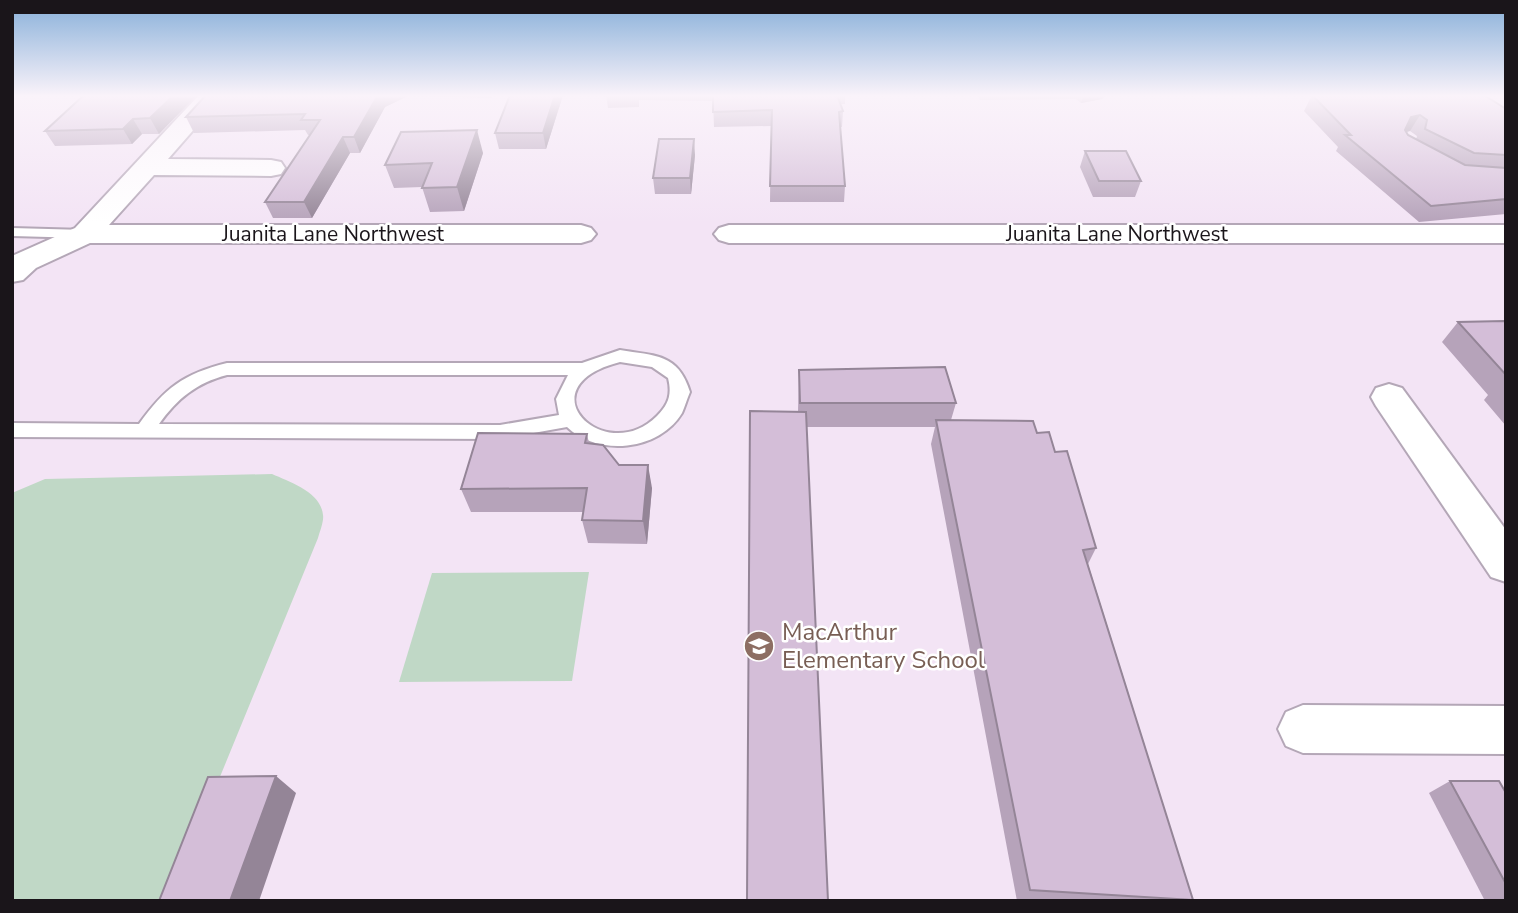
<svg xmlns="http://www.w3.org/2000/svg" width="1518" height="913" font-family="'Nunito Sans',sans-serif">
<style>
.green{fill:#c0d8c6}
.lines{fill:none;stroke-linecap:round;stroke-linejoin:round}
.service-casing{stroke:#b4a7b7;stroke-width:4}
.minor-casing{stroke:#b4a7b7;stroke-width:4}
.service{fill:#fff;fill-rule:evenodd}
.minor{fill:#fff;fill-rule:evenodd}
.wall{fill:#b6a3ba;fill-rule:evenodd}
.shaded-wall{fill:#948597}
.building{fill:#d4bed8;stroke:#948597;stroke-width:2}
.labels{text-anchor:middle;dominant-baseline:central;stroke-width:5;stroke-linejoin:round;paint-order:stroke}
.far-street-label{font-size:21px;fill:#1a151a;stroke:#fff}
.education-label{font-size:24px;fill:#785e54;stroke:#fff;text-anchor:start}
</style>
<rect width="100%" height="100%" fill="#f3e4f5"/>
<g class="green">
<path d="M 272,474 C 290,482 321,492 323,515 C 324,521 320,531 318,538 L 169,901 L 12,901 L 12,493 L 45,479 Z"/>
<path d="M 589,572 L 572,681 L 399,682 L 432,573 Z"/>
</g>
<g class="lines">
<g class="service-casing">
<g id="service">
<path d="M 12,228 L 85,230 L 92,234 L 85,238 L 12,236 Z"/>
<path d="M 620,350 C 655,356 678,353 690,392 C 687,399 685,406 682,413 C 659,451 598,457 567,427 L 500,439 L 12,437 L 12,423 L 139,424 C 165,388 183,374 227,363 L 582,363 ZM 620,362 L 652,367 L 668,378 C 672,394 669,404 657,416 C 605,468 522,387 620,362 ZM 227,375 L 568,375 L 556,399 L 559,415 L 500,425 L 159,424 C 177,399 196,383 227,375 Z"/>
</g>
</g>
<g class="minor-casing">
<g id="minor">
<path d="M 199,95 L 224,95 L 168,159 L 271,160 L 281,162 L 285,168 L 281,174 L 271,176 L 154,175 L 109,225 L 581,225 L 591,228 L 596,234 L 591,240 L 581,243 L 90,243 L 36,268 L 23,280 L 12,282 L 12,256 L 75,228 Z"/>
<path d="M 729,225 L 1506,225 L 1506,243 L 729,243 L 719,240 L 714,234 L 719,228 Z"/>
<path d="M 1389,384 L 1402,388 L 1506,530 L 1506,582 L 1491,577 L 1376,406 L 1371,397 L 1376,388 Z"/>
<path d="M 1303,705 L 1506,706 L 1506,754 L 1303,753 L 1286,746 L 1278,729 L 1286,712 Z"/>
</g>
</g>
<use href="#service" class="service"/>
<use href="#minor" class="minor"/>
</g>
<g class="wall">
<path d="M 84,95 L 197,95 L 159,134 L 142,134 L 132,144 L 55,146 L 45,131 Z"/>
<path d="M 206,95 L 492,95 L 492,98 L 408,96 L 385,107 L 360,153 L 350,153 L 312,218 L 273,218 L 265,202 L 310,135 L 308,135 L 305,130 L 194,133 L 186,117 Z"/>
<path d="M 510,95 L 563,95 L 546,149 L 499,149 L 495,133 Z"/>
<path d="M 606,95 L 845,95 L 845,104 L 840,104 L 843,111 L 842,127 L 840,127 L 845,186 L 844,202 L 770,202 L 771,126 L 714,127 L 713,101 L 639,100 L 639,107 L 608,108 Z"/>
<path d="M 978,95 L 1107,95 L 1102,99 L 1081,103 L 1076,99 L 980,100 Z"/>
<path d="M 1312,95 L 1506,109 L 1506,214 L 1419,222 L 1336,151 L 1338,147 L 1304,111 ZM 1410,131 L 1417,136 L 1416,140 L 1408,135 L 1406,132 Z"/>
<path d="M 1085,151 L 1141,181 L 1135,197 L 1093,197 L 1080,167 Z"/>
<path d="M 483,153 L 464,211 L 430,212 L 422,187 L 394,188 L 385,165 Z"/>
<path d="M 695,155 L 691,194 L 655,194 L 653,178 Z"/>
<path d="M 1458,322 L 1506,322 L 1506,426 L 1484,400 L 1488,395 L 1442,342 Z"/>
<path d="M 799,370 L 956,403 L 951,420 L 1037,433 L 1055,452 L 1096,548 L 1088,564 L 1193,900 L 1192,901 L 1017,901 L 931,444 L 935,427 L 807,427 L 798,412 Z"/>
<path d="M 587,434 L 589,443 L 652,488 L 647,544 L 588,543 L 582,520 L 583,512 L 471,512 L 461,489 Z"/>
<path d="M 1450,781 L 1506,793 L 1506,901 L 1485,901 L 1429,793 Z"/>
</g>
<g class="shaded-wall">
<path d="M 174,95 L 197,95 L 159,134 L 150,118 Z"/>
<path d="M 378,95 L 408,95 L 408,96 L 385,107 L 360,153 L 354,137 Z"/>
<path d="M 555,95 L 563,95 L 546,149 L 543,133 Z"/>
<path d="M 1084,95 L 1107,95 L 1102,99 L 1081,103 Z"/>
<path d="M 1420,115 L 1410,131 L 1402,133 L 1411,117 Z"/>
<path d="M 133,119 L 142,134 L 132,144 L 123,129 Z"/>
<path d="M 477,130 L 483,153 L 464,211 L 457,187 Z"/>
<path d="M 343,137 L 350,153 L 312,218 L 304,202 Z"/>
<path d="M 694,139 L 695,155 L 691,194 L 690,178 Z"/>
<path d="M 648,465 L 652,488 L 647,544 L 643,521 Z"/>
<path d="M 276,776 L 296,793 L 259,901 L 230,901 Z"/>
</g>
<g class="building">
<path d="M 84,95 L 174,95 L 150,118 L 133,119 L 123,129 L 45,131 Z"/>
<path d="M 206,95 L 378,95 L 354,137 L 343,137 L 304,202 L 265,202 L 320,120 L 301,120 L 305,114 L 186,117 Z"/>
<path d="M 510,95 L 555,95 L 543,133 L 495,133 Z"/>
<path d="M 713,95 L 837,95 L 843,111 L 839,112 L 845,186 L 770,186 L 772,110 L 713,112 Z"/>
<path d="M 1312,95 L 1484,95 L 1506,109 L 1506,155 L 1474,153 L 1425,129 L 1427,120 L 1420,115 L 1411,117 L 1405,130 L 1408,135 L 1465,165 L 1506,168 L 1506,199 L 1431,206 L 1345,135 L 1351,135 Z"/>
<path d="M 477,130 L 457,187 L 422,188 L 432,163 L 385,165 L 401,132 Z"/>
<path d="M 659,139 L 694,139 L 690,178 L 653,178 Z"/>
<path d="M 1085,151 L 1126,151 L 1141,181 L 1099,181 Z"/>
<path d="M 1504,321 L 1506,322 L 1506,375 L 1458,322 Z"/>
<path d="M 945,367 L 956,403 L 800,403 L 799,370 Z"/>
<path d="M 750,411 L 806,412 L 828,901 L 747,901 Z"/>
<path d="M 936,420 L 1033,421 L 1037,433 L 1049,432 L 1055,452 L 1067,451 L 1096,548 L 1083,550 L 1193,900 L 1030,890 Z"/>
<path d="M 478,433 L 587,434 L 585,443 L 603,445 L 619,465 L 648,465 L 643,521 L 582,520 L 587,488 L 461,489 Z"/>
<path d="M 276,776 L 230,901 L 159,901 L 208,777 Z"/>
<path d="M 1450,781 L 1499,781 L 1506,793 L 1506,884 Z"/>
</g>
<linearGradient id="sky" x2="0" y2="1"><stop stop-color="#87afd9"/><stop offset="0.43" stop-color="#faf3fa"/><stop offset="1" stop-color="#faf3fa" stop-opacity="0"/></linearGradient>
<rect width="1518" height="223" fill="url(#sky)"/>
<defs>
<g id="school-disc" transform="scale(1.575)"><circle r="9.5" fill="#8d6e63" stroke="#fff"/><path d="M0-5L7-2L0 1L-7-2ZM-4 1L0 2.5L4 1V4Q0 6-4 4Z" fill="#fff"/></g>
</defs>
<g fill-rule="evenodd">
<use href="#school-disc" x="759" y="646"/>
</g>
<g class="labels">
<g class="far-street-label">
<text x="333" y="234">Juanita Lane Northwest</text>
<text x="1117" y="234">Juanita Lane Northwest</text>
</g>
<g class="education-label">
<text x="782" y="632">MacArthur<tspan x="782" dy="28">Elementary School</tspan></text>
</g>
</g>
<rect width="1518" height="913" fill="none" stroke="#1a151a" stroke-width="28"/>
</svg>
